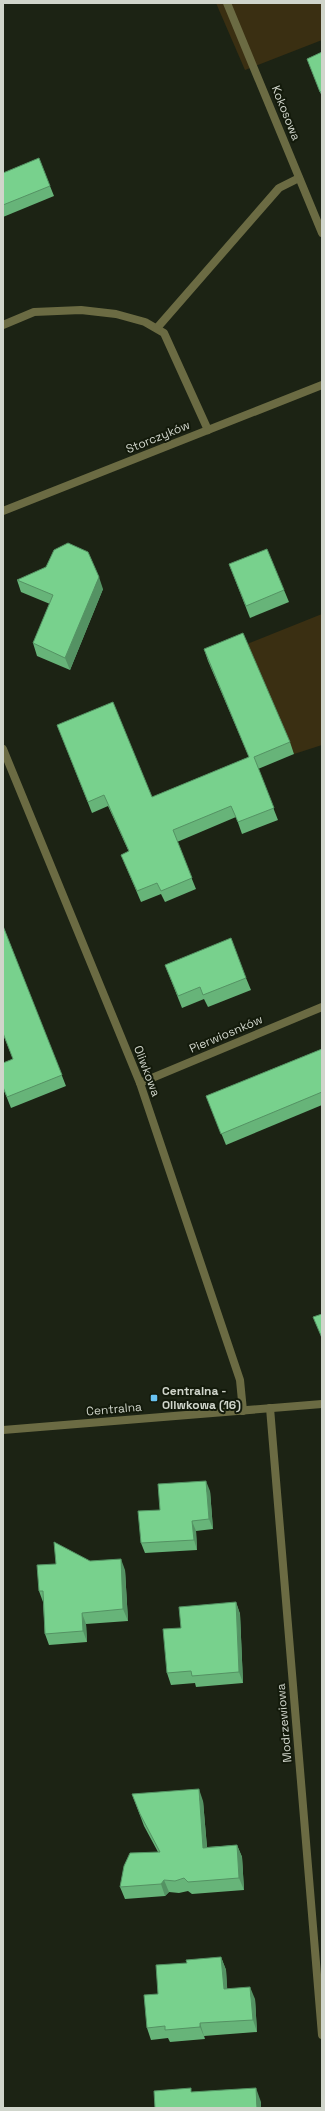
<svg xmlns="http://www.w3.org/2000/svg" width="325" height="2111" font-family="'Space Grotesk',sans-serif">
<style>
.green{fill:#3a2f12}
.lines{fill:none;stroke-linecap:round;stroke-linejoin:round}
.service{stroke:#6b6b43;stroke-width:8}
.minor{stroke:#6b6b43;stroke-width:8}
.tertiary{stroke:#6b6b43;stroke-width:8}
.wall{fill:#67b479}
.shaded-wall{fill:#549263}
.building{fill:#78d18d;stroke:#549263}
.poi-dot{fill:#6ac3f1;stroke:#131a0b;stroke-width:1.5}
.labels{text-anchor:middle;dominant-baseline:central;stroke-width:4;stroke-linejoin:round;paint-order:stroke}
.street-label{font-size:12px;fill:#d0d5cb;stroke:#131a0b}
.poi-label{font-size:12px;font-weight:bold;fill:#d0d5cb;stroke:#131a0b;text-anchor:start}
</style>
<rect width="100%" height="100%" fill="#1c2314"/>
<g class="green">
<path d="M 216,3 L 322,3 L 322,40 L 245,70 Z"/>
<path d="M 322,614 L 322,745 L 294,754 L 247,644 Z"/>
</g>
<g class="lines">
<g class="service">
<path d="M 3,325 L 34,312 L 81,310 L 116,314 L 145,322 L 164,333 L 208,430"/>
<path d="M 157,328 L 279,188 L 299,178"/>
</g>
<g class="minor">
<path d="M 227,3 L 322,233"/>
<path d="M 3,511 L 322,385"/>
<path d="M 3,749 L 140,1083 L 240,1380 L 243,1411"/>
<path d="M 140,1083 L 322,1007"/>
<path d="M 270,1408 L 322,2035"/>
</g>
<path class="tertiary" d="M 3,1430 L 322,1404"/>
</g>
<g class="wall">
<path d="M 322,52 L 322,97 L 307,59 Z"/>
<path d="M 3,173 L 50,186 L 54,196 L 3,217 Z"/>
<path d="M 229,564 L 284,590 L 289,602 L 250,618 Z"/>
<path d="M 17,580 L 103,589 L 70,670 L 37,656 L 33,643 L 50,604 L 21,592 Z"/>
<path d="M 204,649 L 290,742 L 294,754 L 258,769 L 278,820 L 242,834 L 236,817 L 177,842 L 196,889 L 165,902 L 161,894 L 141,902 L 121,855 L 129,852 L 108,806 L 92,813 L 57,725 L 152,797 L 249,757 L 208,661 Z"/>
<path d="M 3,926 L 66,1086 L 11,1108 L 3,1088 L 3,1063 L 13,1059 L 3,1034 Z"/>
<path d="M 165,965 L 246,978 L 251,990 L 208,1007 L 204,999 L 182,1008 Z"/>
<path d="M 322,1049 L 322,1105 L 226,1145 L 206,1096 Z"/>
<path d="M 210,1491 L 213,1529 L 196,1531 L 197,1550 L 145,1553 L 141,1543 L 160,1510 Z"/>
<path d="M 90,1561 L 125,1570 L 128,1621 L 86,1624 L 87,1642 L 49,1645 L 45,1634 L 43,1602 L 39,1591 Z"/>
<path d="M 236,1602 L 240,1614 L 243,1683 L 196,1687 L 195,1683 L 171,1685 L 167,1673 L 181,1628 Z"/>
<path d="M 132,1794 L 203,1801 L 207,1847 L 237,1845 L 242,1857 L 244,1890 L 192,1894 L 188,1891 L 179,1893 L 169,1892 L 165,1896 L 125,1899 L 120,1887 L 158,1852 L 144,1826 Z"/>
<path d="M 221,1957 L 226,1970 L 227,1989 L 255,1999 L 257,2032 L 204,2036 L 205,2039 L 170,2042 L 168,2038 L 151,2040 L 147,2028 L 158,1994 L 187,1963 Z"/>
</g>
<g class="shaded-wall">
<path d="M 99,577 L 103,589 L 70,670 L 65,658 Z"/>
<path d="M 206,1481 L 210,1491 L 213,1529 L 209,1519 Z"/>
<path d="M 192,1521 L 196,1531 L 197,1550 L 194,1540 Z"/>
<path d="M 121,1559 L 125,1570 L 128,1621 L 123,1609 Z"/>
<path d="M 236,1602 L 240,1614 L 243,1683 L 239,1672 Z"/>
<path d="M 82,1613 L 86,1624 L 87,1642 L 83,1631 Z"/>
<path d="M 199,1789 L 203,1801 L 208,1860 L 203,1848 Z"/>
<path d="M 237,1845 L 242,1857 L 244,1890 L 239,1878 Z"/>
<path d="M 164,1880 L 169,1892 L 165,1896 L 161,1884 Z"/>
<path d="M 221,1957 L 226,1970 L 228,2001 L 224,1989 Z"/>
<path d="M 250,1987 L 255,1999 L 257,2032 L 253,2020 Z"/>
<path d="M 200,2023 L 204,2036 L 205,2039 L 200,2027 Z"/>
<path d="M 256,2088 L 261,2102 L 261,2108 L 257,2108 Z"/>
</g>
<g class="building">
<path d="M 322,52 L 322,91 L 320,92 L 307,59 Z"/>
<path d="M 39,158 L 50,186 L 3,205 L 3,173 Z"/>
<path d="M 68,543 L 88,552 L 99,577 L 65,658 L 33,643 L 53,595 L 17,580 L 46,567 L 54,550 Z"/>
<path d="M 267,549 L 284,590 L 246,606 L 229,564 Z"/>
<path d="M 243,633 L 290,742 L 254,757 L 274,808 L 238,822 L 231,806 L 173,830 L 192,878 L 161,891 L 157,883 L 137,891 L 121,855 L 129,851 L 104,795 L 88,802 L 57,725 L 113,702 L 152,797 L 249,757 L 204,649 Z"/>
<path d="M 3,926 L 62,1075 L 7,1097 L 3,1087 L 3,1063 L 13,1059 L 3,1033 Z"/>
<path d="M 231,938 L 246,978 L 203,995 L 200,987 L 178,996 L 165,965 Z"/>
<path d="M 322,1049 L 322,1092 L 221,1134 L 206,1096 Z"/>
<path d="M 322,1314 L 322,1338 L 313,1317 Z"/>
<path d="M 206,1481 L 209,1519 L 192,1521 L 194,1540 L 141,1543 L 138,1511 L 160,1510 L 158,1484 Z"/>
<path d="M 54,1542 L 90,1561 L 121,1559 L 123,1609 L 82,1613 L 83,1631 L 45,1634 L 43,1591 L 39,1591 L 37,1565 L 56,1564 Z"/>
<path d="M 236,1602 L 239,1672 L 192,1676 L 191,1671 L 167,1673 L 163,1629 L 181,1628 L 179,1607 Z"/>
<path d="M 199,1789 L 203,1848 L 237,1845 L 239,1878 L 188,1882 L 184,1878 L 175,1881 L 164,1880 L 161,1884 L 120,1887 L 124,1866 L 130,1853 L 160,1852 L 140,1814 L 132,1794 Z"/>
<path d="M 221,1957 L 224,1989 L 250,1987 L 253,2020 L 200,2023 L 200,2027 L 165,2030 L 165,2026 L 147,2028 L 144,1995 L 158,1994 L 156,1965 L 187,1963 L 186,1960 Z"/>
<path d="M 191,2088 L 191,2092 L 256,2088 L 257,2108 L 155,2108 L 154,2091 Z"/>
</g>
<rect class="poi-dot" x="150" y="1394" width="8" height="8" rx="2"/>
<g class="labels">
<g class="street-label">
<text transform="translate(286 113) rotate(68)">Kokosowa</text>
<text transform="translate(158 437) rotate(-22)">Storczyków</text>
<text transform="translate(226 1034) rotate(-23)">Pierwiosnków</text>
<text transform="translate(147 1071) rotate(69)">Oliwkowa</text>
<text transform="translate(114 1409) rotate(-5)">Centralna</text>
<text transform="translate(284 1723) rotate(-95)">Modrzewiowa</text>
</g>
<g class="poi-label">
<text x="162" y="1391">Centralna -<tspan x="162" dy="14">Oliwkowa (16)</tspan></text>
</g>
</g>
<rect width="325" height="2111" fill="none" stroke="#d0d5cb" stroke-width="8"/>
</svg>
